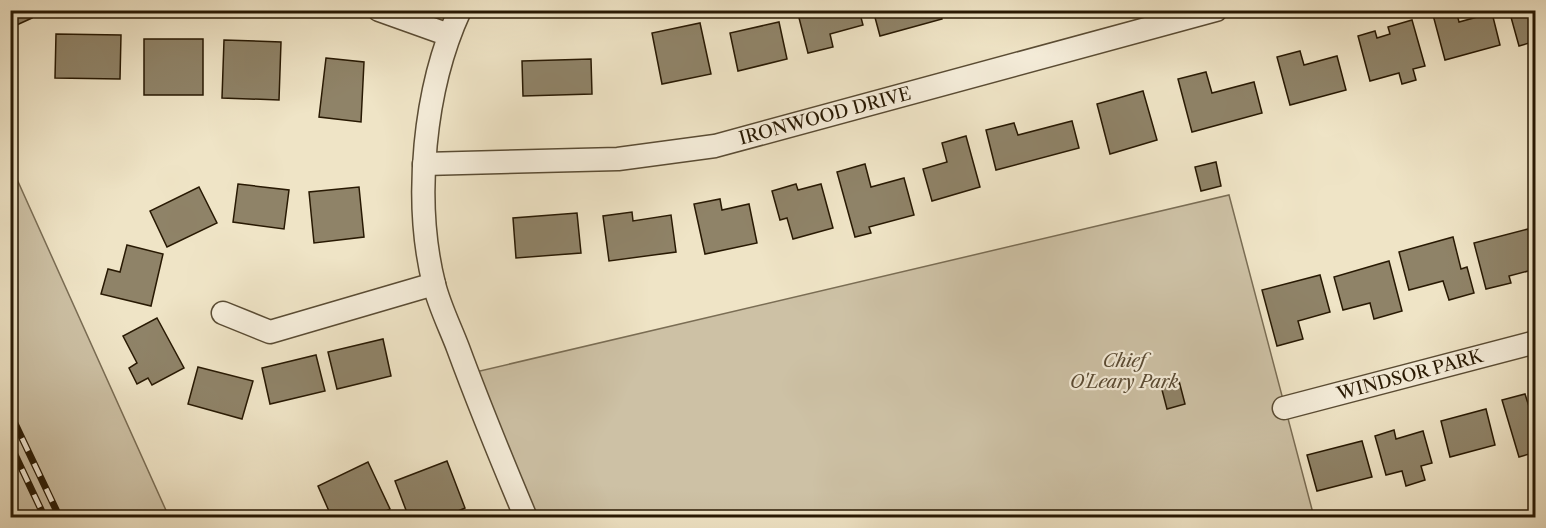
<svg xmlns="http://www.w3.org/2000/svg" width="1546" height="528" font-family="'Libre Caslon Text',serif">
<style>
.green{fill:#cdc1a5;stroke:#7a6d54;stroke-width:1.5}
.building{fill:#8f8368;stroke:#281903;stroke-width:1.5}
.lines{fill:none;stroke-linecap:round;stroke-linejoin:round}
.street-casing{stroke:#5a4c34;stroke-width:25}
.street{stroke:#f5edda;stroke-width:22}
.rail-casing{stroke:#281903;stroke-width:7}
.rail{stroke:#f5edda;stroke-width:4.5;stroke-dasharray:14;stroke-linecap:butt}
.labels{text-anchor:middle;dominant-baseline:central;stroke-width:4.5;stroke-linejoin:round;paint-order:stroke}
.street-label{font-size:18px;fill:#281903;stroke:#f5edda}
.park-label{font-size:18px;font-style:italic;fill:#5a4b34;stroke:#f5edda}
</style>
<rect width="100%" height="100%" fill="#efe4c6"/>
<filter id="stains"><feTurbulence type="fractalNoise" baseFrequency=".00333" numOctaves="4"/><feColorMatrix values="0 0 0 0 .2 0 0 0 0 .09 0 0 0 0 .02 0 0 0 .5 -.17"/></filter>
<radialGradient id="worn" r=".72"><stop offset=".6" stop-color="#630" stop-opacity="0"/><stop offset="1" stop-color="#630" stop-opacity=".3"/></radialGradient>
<g class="green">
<path d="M 10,166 L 11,166 L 169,517 L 11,517 Z"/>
<path d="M 1229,195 L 1314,517 L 526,517 L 467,374 Z"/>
</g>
<g class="building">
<path d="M 10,10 L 29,10 L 32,18 L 10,28 Z"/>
<path d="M 797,10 L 859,10 L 863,25 L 830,34 L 833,47 L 808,53 Z"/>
<path d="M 873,10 L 940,10 L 942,19 L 880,36 Z"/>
<path d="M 1449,10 L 1456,10 L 1459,22 L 1492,13 L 1500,45 L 1445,60 L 1433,15 Z"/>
<path d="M 1509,10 L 1536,10 L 1536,41 L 1519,46 Z"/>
<path d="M 1412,20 L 1425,66 L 1413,69 L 1416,80 L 1402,84 L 1399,73 L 1370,81 L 1358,36 L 1375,31 L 1377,38 L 1390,34 L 1388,27 Z"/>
<path d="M 779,22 L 787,59 L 738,71 L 730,33 Z"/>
<path d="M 700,23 L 711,74 L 662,84 L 652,33 Z"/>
<path d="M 56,34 L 121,35 L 120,79 L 55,78 Z"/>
<rect x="144" y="39" width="59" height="56"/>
<path d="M 224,40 L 281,42 L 279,100 L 222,98 Z"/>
<path d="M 1300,51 L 1304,65 L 1337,56 L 1346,90 L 1290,105 L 1277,57 Z"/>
<path d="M 326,58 L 364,62 L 361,122 L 319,117 Z"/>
<path d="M 591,59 L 592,94 L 523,96 L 522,61 Z"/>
<path d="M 1206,72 L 1212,93 L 1254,82 L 1262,113 L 1192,132 L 1178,79 Z"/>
<path d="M 1143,91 L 1157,140 L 1110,154 L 1097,104 Z"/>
<path d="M 1072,121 L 1079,148 L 996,170 L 986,130 L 1014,123 L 1018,135 Z"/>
<path d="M 966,136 L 980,187 L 932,201 L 923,169 L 947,162 L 942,143 Z"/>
<path d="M 1216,162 L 1221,186 L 1201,191 L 1195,167 Z"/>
<path d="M 865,164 L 871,187 L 904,178 L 914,215 L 869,227 L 871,233 L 855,237 L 837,172 Z"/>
<path d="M 238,184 L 289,190 L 284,229 L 233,222 Z"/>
<path d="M 796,184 L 798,190 L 821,184 L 833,228 L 793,239 L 787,218 L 780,220 L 772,191 Z"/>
<path d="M 199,187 L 217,223 L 167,247 L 150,211 Z"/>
<path d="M 359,187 L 364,237 L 314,243 L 309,192 Z"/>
<path d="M 720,199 L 722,210 L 749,204 L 757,243 L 705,254 L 694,204 Z"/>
<path d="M 632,212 L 633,221 L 671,215 L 676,252 L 609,261 L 603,216 Z"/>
<path d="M 577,213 L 581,253 L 516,258 L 513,218 Z"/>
<path d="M 1528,229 L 1536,256 L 1536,269 L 1509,276 L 1511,283 L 1486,289 L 1474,243 Z"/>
<path d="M 1453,237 L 1461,269 L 1467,267 L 1474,293 L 1449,300 L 1443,281 L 1409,290 L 1399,252 Z"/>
<path d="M 127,245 L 163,254 L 151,306 L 101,294 L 108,269 L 120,272 Z"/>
<path d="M 1389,261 L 1402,311 L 1374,319 L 1370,303 L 1343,310 L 1334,277 Z"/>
<path d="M 1320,275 L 1330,312 L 1298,321 L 1303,339 L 1277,346 L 1262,290 Z"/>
<path d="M 157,318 L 184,368 L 152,385 L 148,378 L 137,384 L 129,368 L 137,363 L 123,336 Z"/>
<path d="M 383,339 L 391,376 L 337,389 L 328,352 Z"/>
<path d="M 316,355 L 325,391 L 270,404 L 262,368 Z"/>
<path d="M 198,367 L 253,381 L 242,419 L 188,404 Z"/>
<path d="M 1179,381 L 1185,404 L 1167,409 L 1161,386 Z"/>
<path d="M 1525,394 L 1531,413 L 1536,412 L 1536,452 L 1519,457 L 1502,400 Z"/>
<path d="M 1486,409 L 1495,445 L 1450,457 L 1441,421 Z"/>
<path d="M 1394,430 L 1396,439 L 1423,431 L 1432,463 L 1421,466 L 1425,480 L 1406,486 L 1402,471 L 1386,475 L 1375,436 Z"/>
<path d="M 1362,441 L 1372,477 L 1317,491 L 1307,455 Z"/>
<path d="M 447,461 L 465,508 L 442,518 L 409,518 L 395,481 Z"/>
<path d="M 368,462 L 390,509 L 373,518 L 332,518 L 318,486 Z"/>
</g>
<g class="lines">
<g class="street-casing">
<g id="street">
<path d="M 379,10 L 449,35"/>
<path d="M 460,10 C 424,88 413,200 434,284 C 439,305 450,327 458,348 C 479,405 502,461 526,518"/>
<path d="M 424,164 L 618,159 L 715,146 L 1216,10"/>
<path d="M 223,313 L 270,332 L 434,284"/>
<path d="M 1284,408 L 1536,342"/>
</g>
</g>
<use href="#street" class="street"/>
<g class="rail-casing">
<g id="rail">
<path d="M 10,413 L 60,518"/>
<path d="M 10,444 L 45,518"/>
</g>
</g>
<use href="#rail" class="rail"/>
</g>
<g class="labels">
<g class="street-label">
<text transform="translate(825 116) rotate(-15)">IRONWOOD DRIVE</text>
<text transform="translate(1410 375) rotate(-15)">WINDSOR PARK</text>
</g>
<g class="park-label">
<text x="1124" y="361">Chief<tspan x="1124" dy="21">O'Leary Park</tspan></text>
</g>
</g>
<rect width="1546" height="528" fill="none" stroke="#efe4c6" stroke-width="36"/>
<rect x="12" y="12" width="1522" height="504" fill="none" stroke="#281903" stroke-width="3"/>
<rect x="18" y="18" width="1510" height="492" fill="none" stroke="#281903" stroke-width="1.5"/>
<rect width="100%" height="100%" filter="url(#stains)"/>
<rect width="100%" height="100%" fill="url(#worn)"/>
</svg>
